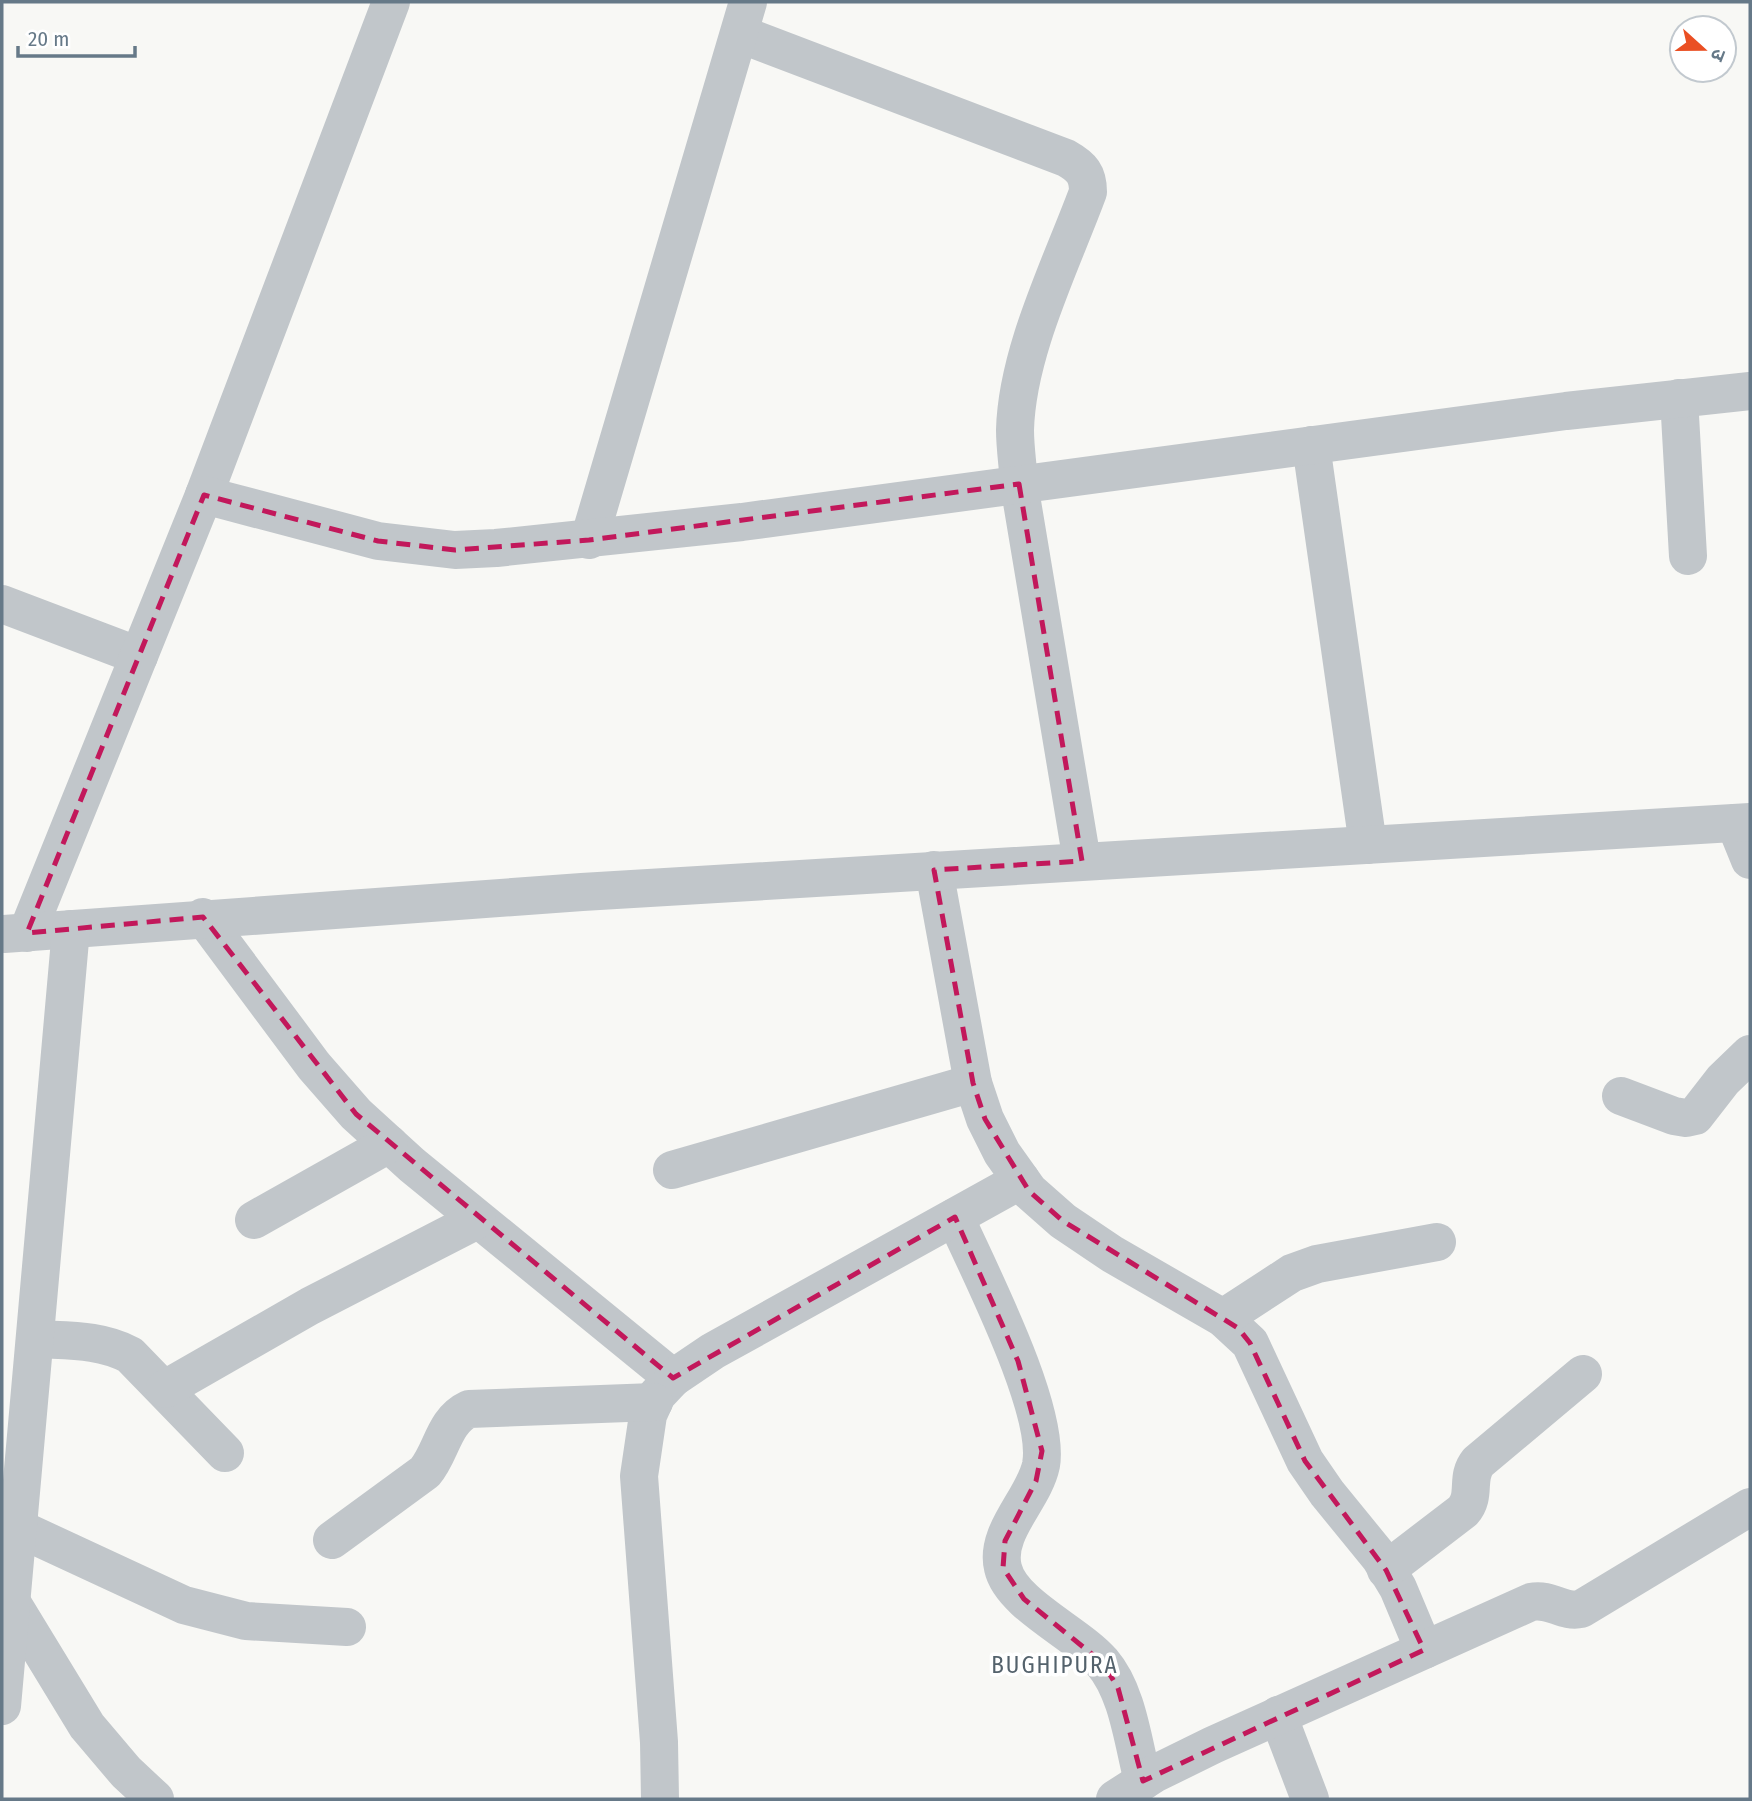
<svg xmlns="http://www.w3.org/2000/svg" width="1752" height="1801" font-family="'Fira Sans Condensed','Noto Sans Devanagari',sans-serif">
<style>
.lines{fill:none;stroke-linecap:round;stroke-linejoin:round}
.minor{stroke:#c1c6ca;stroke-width:38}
.marked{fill:none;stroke:#c2185b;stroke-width:5;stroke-dasharray:14 9;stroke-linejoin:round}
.labels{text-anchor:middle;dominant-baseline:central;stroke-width:7;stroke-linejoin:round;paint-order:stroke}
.quarter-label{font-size:23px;letter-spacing:2px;fill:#54626c;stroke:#fff}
</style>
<rect width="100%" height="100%" fill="#f8f8f5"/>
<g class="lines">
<g class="minor">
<path d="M 740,34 L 1066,158 C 1082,167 1088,174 1088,192 C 1061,265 1017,352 1015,430 C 1015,448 1018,466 1019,484 L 1082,861"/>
<path d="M 1679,398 L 1688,556"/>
<path d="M 1311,445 L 1368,845"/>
<path d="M 204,495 L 391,2"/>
<path d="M 589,540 L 748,2"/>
<path d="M 2,604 L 139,656"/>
<path d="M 1735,823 L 1750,860"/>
<path d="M 934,870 L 973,1083 L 985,1119 L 1002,1153 L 1029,1191 L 1063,1221 L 1112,1254 L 1223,1318 L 1250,1343 L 1305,1461 L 1327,1493 L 1380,1558 L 1398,1588 L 1424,1650"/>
<path d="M 203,917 L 314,1066 L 356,1114 L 412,1165 L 673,1378 L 657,1395 L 648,1415 L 639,1476 L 659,1742 L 660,1799"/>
<path d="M 27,933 L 204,495 L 378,541 L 455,550 L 496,548 L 742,522 L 1566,411 L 1750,391"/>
<path d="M 4,934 L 582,892 L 1750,822"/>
<path d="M 1621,1096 L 1674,1116 L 1686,1118 L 1695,1116 L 1723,1080 L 1750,1054"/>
<path d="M 672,1170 L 973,1083"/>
<path d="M 955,1217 C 979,1271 1051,1410 1041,1465 C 1034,1499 994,1532 1003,1568 C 1011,1604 1077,1633 1102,1662 C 1128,1692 1133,1743 1143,1781"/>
<path d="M 254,1220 L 389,1144"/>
<path d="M 1223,1318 L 1292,1273 L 1317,1264 L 1437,1242"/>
<path d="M 35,1339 C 68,1341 100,1339 130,1355 L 225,1453"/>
<path d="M 673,1378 L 713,1351 L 1021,1180"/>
<path d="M 165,1389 L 310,1306 L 477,1220"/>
<path d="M 18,1528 L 184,1605 L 246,1621 L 347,1627"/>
<path d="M 332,1540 L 425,1472 C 442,1452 443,1421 469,1409 L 654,1402"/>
<path d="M 1386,1570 L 1463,1511 C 1477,1495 1465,1478 1478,1462 L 1583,1374"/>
<path d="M 12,1603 L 87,1726 L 126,1772 L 155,1799"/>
<path d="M 2,1706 L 71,929"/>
<path d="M 1278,1715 L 1310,1799"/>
<path d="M 1115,1799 L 1154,1774 L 1213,1745 L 1531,1602 C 1551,1598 1563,1613 1581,1609 L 1750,1507"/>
</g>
</g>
<path class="marked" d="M 1019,484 L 1082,861 L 934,870 L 973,1083 L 985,1119 L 1029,1191 L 1063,1221 L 1238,1328 L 1250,1343 L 1305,1461 L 1386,1570 L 1424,1650 L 1143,1781 L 1118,1688 L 1103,1663 L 1024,1599 L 1003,1568 L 1005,1541 L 1036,1481 L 1042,1451 L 1018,1361 L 955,1217 L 673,1378 L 356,1114 L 203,917 L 27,933 L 204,495 L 378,541 L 455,550 L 589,540 Z"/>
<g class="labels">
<g class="quarter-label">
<text x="1055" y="1665">BUGHIPURA</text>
</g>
</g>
<rect width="1752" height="1801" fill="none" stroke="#667988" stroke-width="7"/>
<g transform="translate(1703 49) rotate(111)"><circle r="33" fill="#ffffff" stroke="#c2c9cf" stroke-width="2"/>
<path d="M0-5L12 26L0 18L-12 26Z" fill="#ea4f23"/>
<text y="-10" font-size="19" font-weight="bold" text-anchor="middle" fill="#667988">उ</text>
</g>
<path d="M18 46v10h117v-10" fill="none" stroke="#667988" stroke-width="3.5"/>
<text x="28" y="46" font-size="21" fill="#667988" stroke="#ffffff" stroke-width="5" paint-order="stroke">20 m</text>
</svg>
